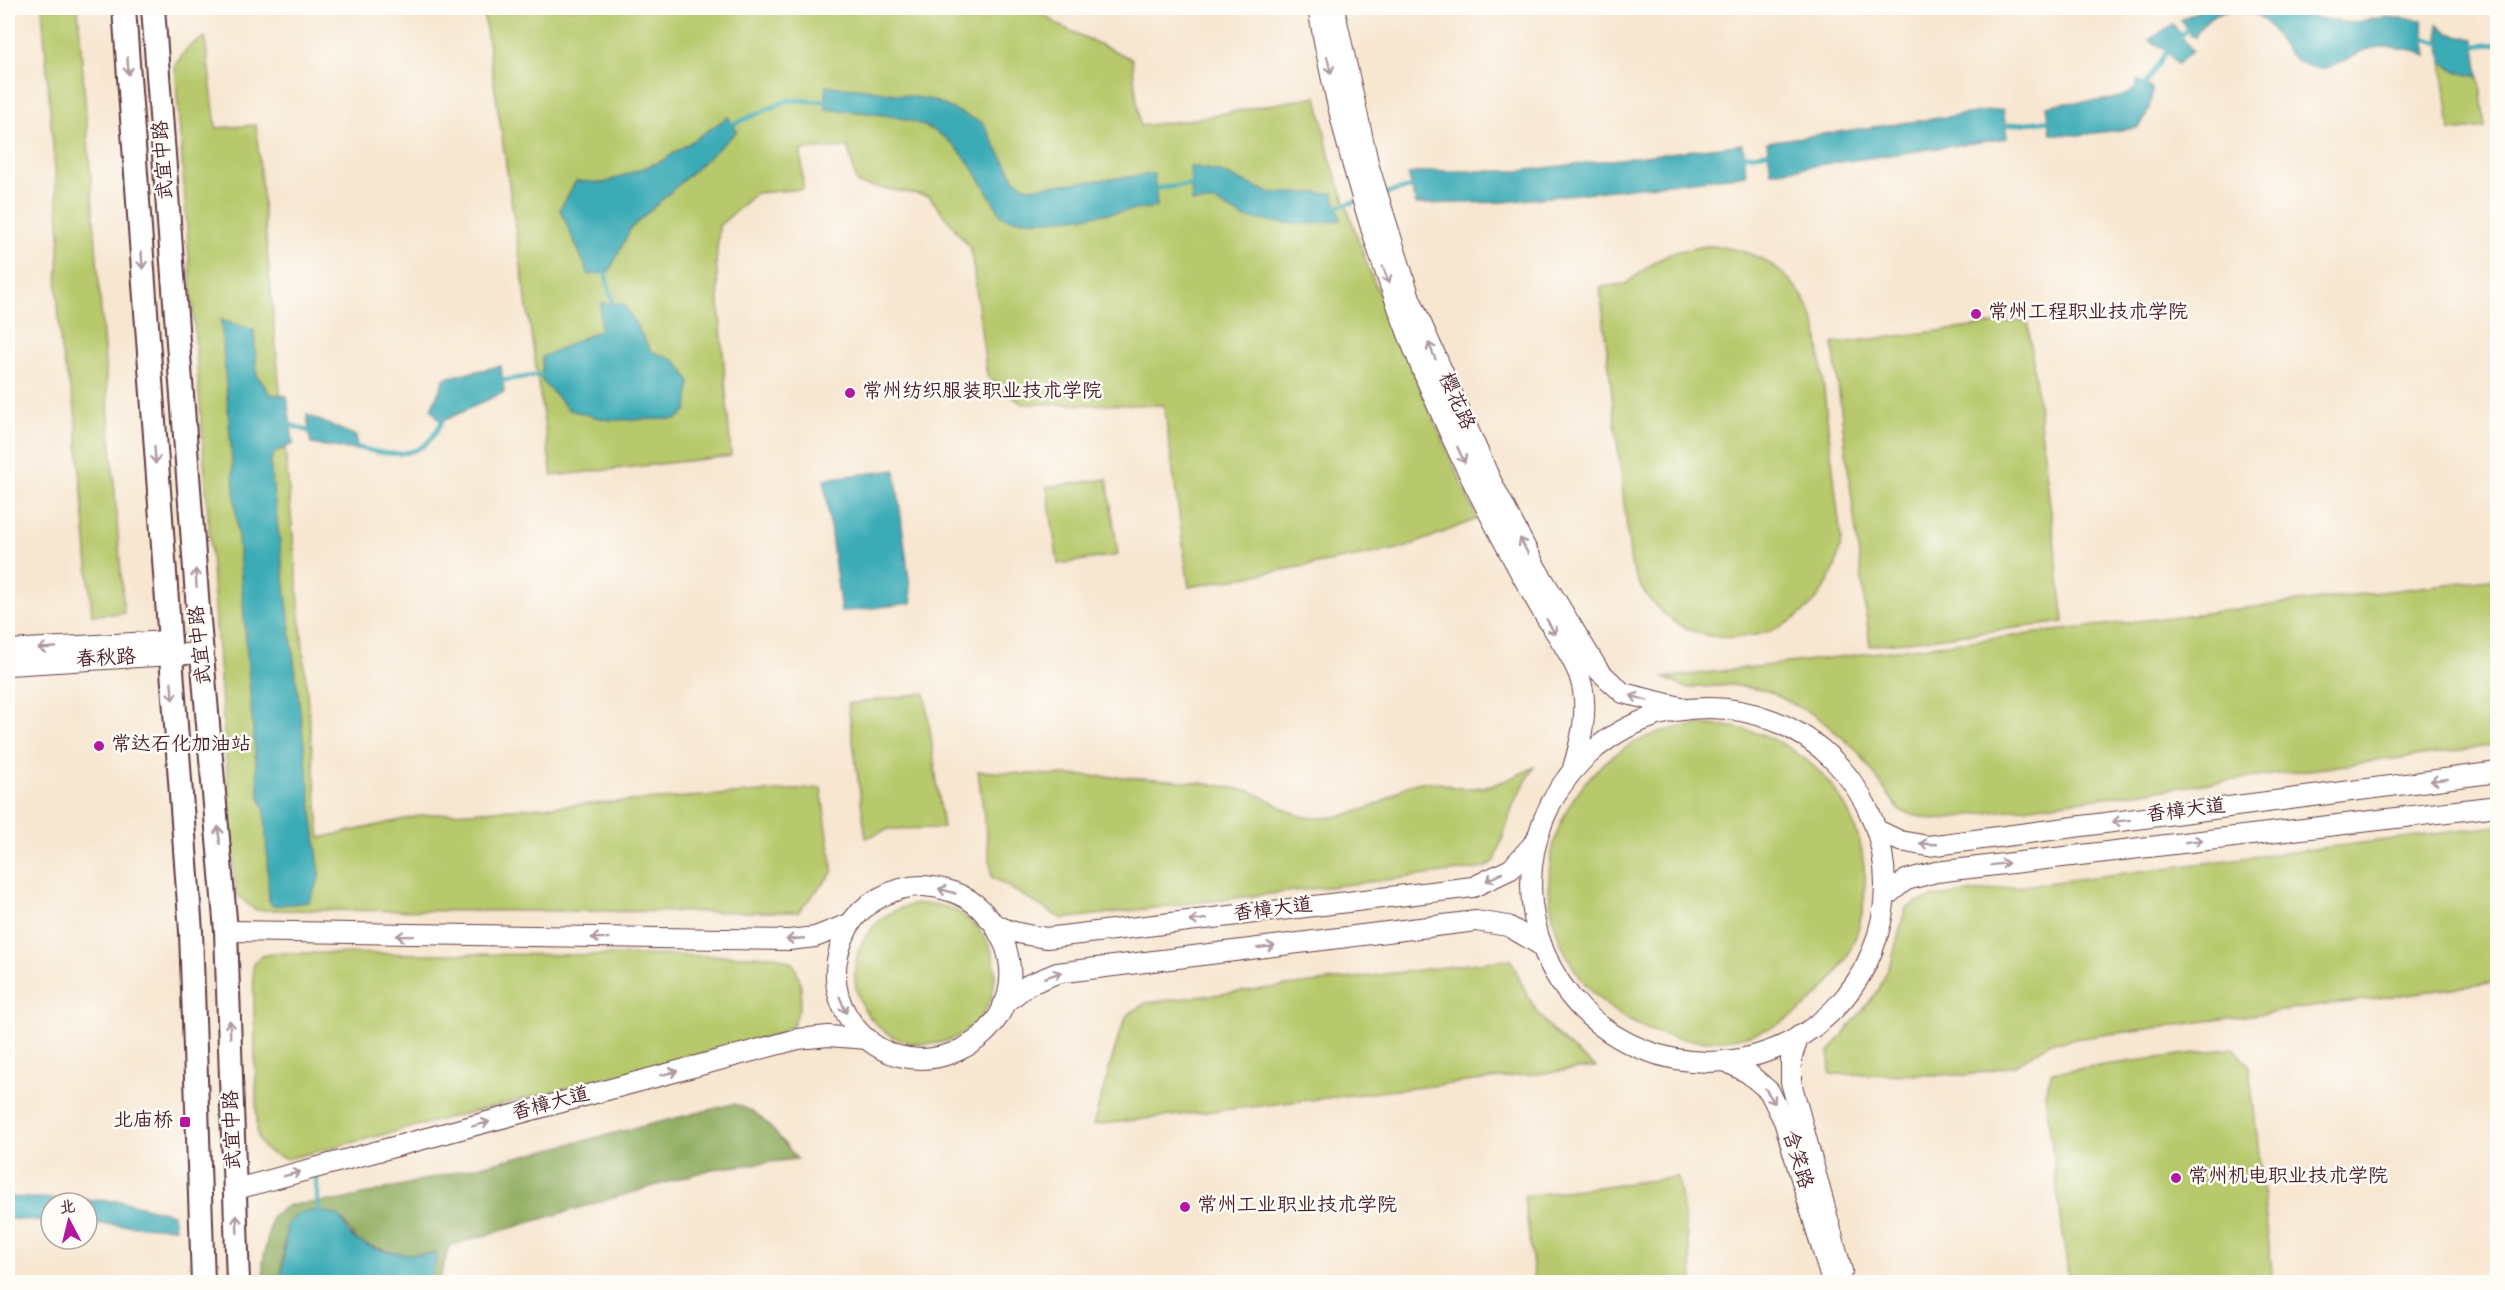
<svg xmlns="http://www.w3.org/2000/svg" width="2505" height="1290" font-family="Dekko,'LXGW WenKai TC',sans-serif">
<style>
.green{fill:#b7c96c;stroke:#80744c;stroke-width:1.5}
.forest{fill:#91ad60;stroke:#6e6646;stroke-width:1.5}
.water{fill:#3aabb6;stroke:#426570;stroke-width:1.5}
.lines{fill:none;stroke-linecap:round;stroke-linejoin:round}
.stream{stroke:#3aabb6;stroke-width:4.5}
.secondary-casing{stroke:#643d44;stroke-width:22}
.primary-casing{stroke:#643d44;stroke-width:26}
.secondary{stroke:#fff;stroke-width:20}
.primary{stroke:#fff;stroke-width:22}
.oneway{stroke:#ae9aa0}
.poi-dot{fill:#b5179e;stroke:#fdfcf7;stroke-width:2}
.labels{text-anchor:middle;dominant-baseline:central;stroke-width:5;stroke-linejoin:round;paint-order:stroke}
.street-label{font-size:20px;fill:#4a1f2b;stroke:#fdfcf7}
.poi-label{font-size:20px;fill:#4a1f2b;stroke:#fdfcf7;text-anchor:start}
</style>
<rect width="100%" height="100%" fill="#fdfcf7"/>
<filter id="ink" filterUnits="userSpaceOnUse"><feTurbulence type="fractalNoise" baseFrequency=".0167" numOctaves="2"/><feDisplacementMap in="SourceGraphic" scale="12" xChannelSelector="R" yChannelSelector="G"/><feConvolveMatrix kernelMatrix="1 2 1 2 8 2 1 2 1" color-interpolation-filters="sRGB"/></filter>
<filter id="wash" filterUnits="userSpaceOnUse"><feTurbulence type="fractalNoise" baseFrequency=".008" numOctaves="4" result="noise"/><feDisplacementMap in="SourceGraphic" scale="24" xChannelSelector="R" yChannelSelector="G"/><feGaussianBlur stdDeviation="1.35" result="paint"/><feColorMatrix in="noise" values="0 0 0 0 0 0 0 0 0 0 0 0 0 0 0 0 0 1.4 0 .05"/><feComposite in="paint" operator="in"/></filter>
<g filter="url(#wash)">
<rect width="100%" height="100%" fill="#f7e6d0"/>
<g class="green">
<path d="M 42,8 L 78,8 L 124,613 L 92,615 L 75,408 L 61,351 L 57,286 L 60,234 Z"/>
<path d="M 483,8 L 1035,8 L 1060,26 L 1132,59 L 1140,126 L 1189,120 L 1317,96 L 1330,159 L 1369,270 L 1477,519 L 1404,548 L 1189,587 L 1164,405 L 1022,404 L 987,376 L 971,249 L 929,196 L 857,184 L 848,147 L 801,150 L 803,189 L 756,193 L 719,226 L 716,263 L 731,456 L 552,476 Z"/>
<path d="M 205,37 L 216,128 L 256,125 L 320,838 L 423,815 L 821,788 L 833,872 L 798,912 L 255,910 L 236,894 L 175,65 L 189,46 Z"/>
<path d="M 2442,61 L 2456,72 L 2479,77 L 2485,127 L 2450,131 Z"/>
<path d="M 1706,246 C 1758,246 1804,278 1817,330 L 1841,539 C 1830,654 1668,676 1631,564 L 1600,287 L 1625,284 L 1655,262 L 1674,252 Z"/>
<path d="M 2028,320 L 2064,622 L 1870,646 L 1833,344 Z"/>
<path d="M 1107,479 L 1118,555 L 1058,564 L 1047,487 Z"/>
<path d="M 2497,578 L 2497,745 L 1933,820 L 1900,811 L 1856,749 L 1816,716 L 1768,691 L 1731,685 L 1686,688 L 1664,678 Z"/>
<path d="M 925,693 L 943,828 L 889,829 L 866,838 L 848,704 Z"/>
<circle cx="1707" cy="883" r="158"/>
<path d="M 1534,767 L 1513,805 L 1495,861 L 1484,868 L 1062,919 L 992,877 L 978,771 C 1067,778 1158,773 1245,790 C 1271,795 1288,820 1321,818 C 1341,817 1364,811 1382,802 C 1397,793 1404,784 1422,782 C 1443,780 1444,787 1461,788 C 1488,790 1511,779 1534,767 Z"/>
<path d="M 2497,826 L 2497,982 L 2051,1042 L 2015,1065 L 1968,1075 L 1830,1074 L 1829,1052 L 1878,991 L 1892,960 L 1905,910 L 1917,902 L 1936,897 Z"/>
<circle cx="925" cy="974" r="70"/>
<path d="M 277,953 L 776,956 L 793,963 C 805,986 803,1004 792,1027 L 775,1035 L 287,1159 C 269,1154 259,1150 257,1130 L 253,964 L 261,956 Z"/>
<path d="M 1511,959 C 1532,1012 1549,1034 1596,1067 L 1093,1125 L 1119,1035 L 1127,1015 L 1146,1003 Z"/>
<path d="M 2234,1048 L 2249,1065 L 2273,1282 L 2069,1282 L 2045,1093 L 2052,1072 Z"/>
<path d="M 1678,1177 L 1694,1282 L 1535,1282 L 1524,1196 Z"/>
</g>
<path class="forest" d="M 733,1104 C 762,1110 778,1137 797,1159 L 712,1169 L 449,1246 L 439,1282 L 430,1282 L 437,1254 L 403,1256 L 358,1242 L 342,1219 L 284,1242 L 281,1282 L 264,1282 L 263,1261 L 272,1216 L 289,1205 L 342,1200 Z"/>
<g class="water">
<path d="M 2205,8 L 2290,8 L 2306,16 L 2350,23 L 2385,17 L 2422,20 L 2427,56 C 2408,46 2380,44 2360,52 C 2345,59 2330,72 2312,67 C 2269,57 2282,2 2225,12 C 2210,15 2201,23 2195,37 L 2190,35 L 2184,23 L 2180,20 Z"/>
<path d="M 2173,24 L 2192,51 L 2178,64 L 2163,48 L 2149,40 Z"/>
<path d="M 2438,24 L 2449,33 L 2474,39 L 2479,77 L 2456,72 L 2442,61 Z"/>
<path d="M 2138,80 L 2152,89 C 2152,101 2147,120 2137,128 L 2078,135 L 2051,134 L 2047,106 C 2077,98 2110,107 2135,89 Z"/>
<path d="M 826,86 L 858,88 L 933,100 L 983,123 L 1015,180 L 1028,188 L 1154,174 L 1157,207 C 1122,211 1031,228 1002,216 C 985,189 970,156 944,137 C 912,113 864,113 826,109 Z"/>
<path d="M 2003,109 L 2007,138 L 1771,172 L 1767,142 Z"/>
<path d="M 728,117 L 737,131 L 631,228 L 609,272 L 589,275 L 560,209 L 576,181 L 604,183 L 662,161 Z"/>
<path d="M 1743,144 L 1746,175 L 1504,202 L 1416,204 L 1408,174 L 1435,171 L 1520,171 Z"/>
<path d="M 1190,166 L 1217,171 L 1271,193 L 1333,193 L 1341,220 L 1310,224 L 1284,223 L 1244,218 L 1216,202 L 1192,202 Z"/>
<path d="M 601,303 L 624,304 L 651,351 L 676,361 L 690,381 L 687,410 L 677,419 L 608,420 L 569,410 L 542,381 L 542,357 L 600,330 Z"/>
<path d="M 221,320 L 254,330 L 257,375 L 270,394 L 287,396 L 293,444 L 275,452 L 270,462 L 320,876 L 309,902 L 273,906 L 269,901 L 265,811 L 259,794 L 253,731 Z"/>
<path d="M 501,366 L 504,392 L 441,422 L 431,409 L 445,378 Z"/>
<path d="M 307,415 L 356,436 L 357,450 L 311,444 Z"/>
<path d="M 895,470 L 912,603 L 841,612 L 824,479 Z"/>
<path d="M 8,1197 L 120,1201 L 173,1214 L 175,1228 L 87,1223 L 87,1203 L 51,1203 L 51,1221 L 8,1219 Z"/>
<path d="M 309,1211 C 358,1211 334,1229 360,1242 C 384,1255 411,1255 437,1254 L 430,1282 L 281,1282 L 287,1224 L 296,1215 Z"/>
</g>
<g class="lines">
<g class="stream">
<path d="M 2420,37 L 2444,44"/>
<path d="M 2178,38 L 2191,25"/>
<path d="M 2470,46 L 2498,44"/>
<path d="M 2144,87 L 2168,49"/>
<path d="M 729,126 L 789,100 L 832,102"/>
<path d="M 1999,126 L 2053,120"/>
<path d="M 1740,156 L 1773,152"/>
<path d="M 1151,189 L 1196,184"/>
<path d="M 1383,194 L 1415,186"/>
<path d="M 1334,208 L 1357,201"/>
<path d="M 604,269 L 614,307"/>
<path d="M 499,381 L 547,374"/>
<path d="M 288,424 L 314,433"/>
<path d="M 353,446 C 376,453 409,461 429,441 C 435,435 440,424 445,417"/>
<path d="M 316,1177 L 319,1215"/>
</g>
</g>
</g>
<g filter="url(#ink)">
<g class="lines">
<g class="secondary-casing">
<g id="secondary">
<path d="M 1318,8 C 1347,175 1400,336 1476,488 C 1496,527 1516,566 1538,604 C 1551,627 1570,651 1579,675 C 1590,706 1582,737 1573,768"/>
<path d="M 1334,8 L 1369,167 L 1410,298 L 1490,479 L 1536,568 L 1599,671 L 1623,693 L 1680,707"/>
<path d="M 8,650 L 168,641"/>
<path d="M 8,665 L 204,653"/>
<circle cx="1708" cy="885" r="177"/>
<path d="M 1877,830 L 1900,841 L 1928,846 L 2498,772"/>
<path d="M 1886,896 L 1906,880 L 1936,872 L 2498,806"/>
<path d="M 994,924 C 998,932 1003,940 1006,948 C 1036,1043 900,1105 847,1015 C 830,987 834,956 848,928 C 861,903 896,885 924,886 C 941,887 961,893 975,904 C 982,909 987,918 994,923 C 1008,933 1029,935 1046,938 L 1473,887 L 1511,869 L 1535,842"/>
<path d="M 226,931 L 789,940 L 815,937 L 851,923"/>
<path d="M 1003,1005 L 1028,985 L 1057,973 L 1476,921 L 1508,926 L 1542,946"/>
<path d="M 1799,1036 L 1791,1059 L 1791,1082 L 1842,1271"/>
<path d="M 1725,1061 L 1748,1073 L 1769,1091 L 1784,1121 L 1832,1282"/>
<path d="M 236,1189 L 798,1039 L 828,1036 L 868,1039"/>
</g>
</g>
<g class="primary-casing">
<g id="primary">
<path d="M 124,8 L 191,932 L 203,1282"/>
<path d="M 153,8 L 198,609 L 226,931 L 238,1282"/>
</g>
</g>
<use href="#secondary" class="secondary"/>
<use href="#primary" class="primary"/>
</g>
<defs><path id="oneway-shaft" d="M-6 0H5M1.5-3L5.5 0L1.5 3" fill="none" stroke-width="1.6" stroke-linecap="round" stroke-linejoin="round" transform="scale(1.5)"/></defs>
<g class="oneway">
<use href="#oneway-shaft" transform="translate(1329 65) rotate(77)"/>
<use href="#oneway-shaft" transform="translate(128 66) rotate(86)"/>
<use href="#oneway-shaft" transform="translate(142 260) rotate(86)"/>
<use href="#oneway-shaft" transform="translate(1386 275) rotate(69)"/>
<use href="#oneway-shaft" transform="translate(1432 351) rotate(-113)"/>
<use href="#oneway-shaft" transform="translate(155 455) rotate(86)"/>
<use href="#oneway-shaft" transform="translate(1461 455) rotate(65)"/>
<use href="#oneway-shaft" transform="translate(1524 546) rotate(-117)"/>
<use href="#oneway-shaft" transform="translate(196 578) rotate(-94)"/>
<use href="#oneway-shaft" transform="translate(1551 627) rotate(60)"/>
<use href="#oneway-shaft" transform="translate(47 648) rotate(177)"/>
<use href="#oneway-shaft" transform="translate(172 691) rotate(86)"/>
<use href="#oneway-shaft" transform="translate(1639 698) rotate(-163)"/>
<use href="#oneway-shaft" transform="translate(2439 780) rotate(173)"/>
<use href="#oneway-shaft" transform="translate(2121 821) rotate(173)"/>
<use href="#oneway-shaft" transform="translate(219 835) rotate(-95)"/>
<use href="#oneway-shaft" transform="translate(2194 841) rotate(-7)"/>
<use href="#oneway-shaft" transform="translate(1928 844) rotate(-178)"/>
<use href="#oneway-shaft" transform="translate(2000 864) rotate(-7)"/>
<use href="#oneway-shaft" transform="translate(1494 877) rotate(154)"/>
<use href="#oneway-shaft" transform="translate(947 891) rotate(-164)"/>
<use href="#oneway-shaft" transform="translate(1198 920) rotate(173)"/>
<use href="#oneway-shaft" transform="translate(405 936) rotate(-179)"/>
<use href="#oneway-shaft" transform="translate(600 938) rotate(-179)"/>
<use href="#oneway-shaft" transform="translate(795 939) rotate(175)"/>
<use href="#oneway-shaft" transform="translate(1266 947) rotate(-7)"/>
<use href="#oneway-shaft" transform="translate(1053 975) rotate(-18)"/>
<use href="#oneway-shaft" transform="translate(843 1005) rotate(68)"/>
<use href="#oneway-shaft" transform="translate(230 1029) rotate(-92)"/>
<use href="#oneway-shaft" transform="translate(669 1073) rotate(-15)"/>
<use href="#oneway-shaft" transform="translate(1770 1096) rotate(57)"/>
<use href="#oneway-shaft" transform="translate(481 1124) rotate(-15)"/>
<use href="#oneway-shaft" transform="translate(292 1174) rotate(-15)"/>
<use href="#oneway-shaft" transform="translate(237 1224) rotate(-92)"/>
</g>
</g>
<g class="poi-dot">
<circle cx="1976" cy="314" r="6"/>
<circle cx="850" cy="393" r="6"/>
<circle cx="99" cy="746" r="6"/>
<rect x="179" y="1116" width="12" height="12" rx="3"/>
<circle cx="2176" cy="1178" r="6"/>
<circle cx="1185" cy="1207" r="6"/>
</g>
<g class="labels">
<g class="street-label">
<text transform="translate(165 160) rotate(-94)">武宜中路</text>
<text transform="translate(1455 402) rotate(66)">樱花路</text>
<text transform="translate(202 645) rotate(-96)">武宜中路</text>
<text transform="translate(106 660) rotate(-3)">春秋路</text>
<text transform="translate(2186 812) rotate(-7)">香樟大道</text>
<text transform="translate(1273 911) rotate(-7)">香樟大道</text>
<text transform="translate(551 1105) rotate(-15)">香樟大道</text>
<text transform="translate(234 1130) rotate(-92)">武宜中路</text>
<text transform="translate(1796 1160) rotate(73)">含笑路</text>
</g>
<g class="poi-label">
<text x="1988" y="314">常州工程职业技术学院</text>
<text x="862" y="393">常州纺织服装职业技术学院</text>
<text x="111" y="746">常达石化加油站</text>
<text x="173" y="1122" text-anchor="end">北庙桥</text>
<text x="2188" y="1178">常州机电职业技术学院</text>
<text x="1197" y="1207">常州工业职业技术学院</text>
</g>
</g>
<rect width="2505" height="1290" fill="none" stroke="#fdfcf7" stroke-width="30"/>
<g transform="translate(69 1221) rotate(353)"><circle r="28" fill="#fdfcf7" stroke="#b5a4a5" stroke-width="1.5"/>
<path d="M0-4.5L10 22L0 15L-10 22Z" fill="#b5179e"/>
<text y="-9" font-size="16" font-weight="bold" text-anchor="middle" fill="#4a1f2b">北</text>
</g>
</svg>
